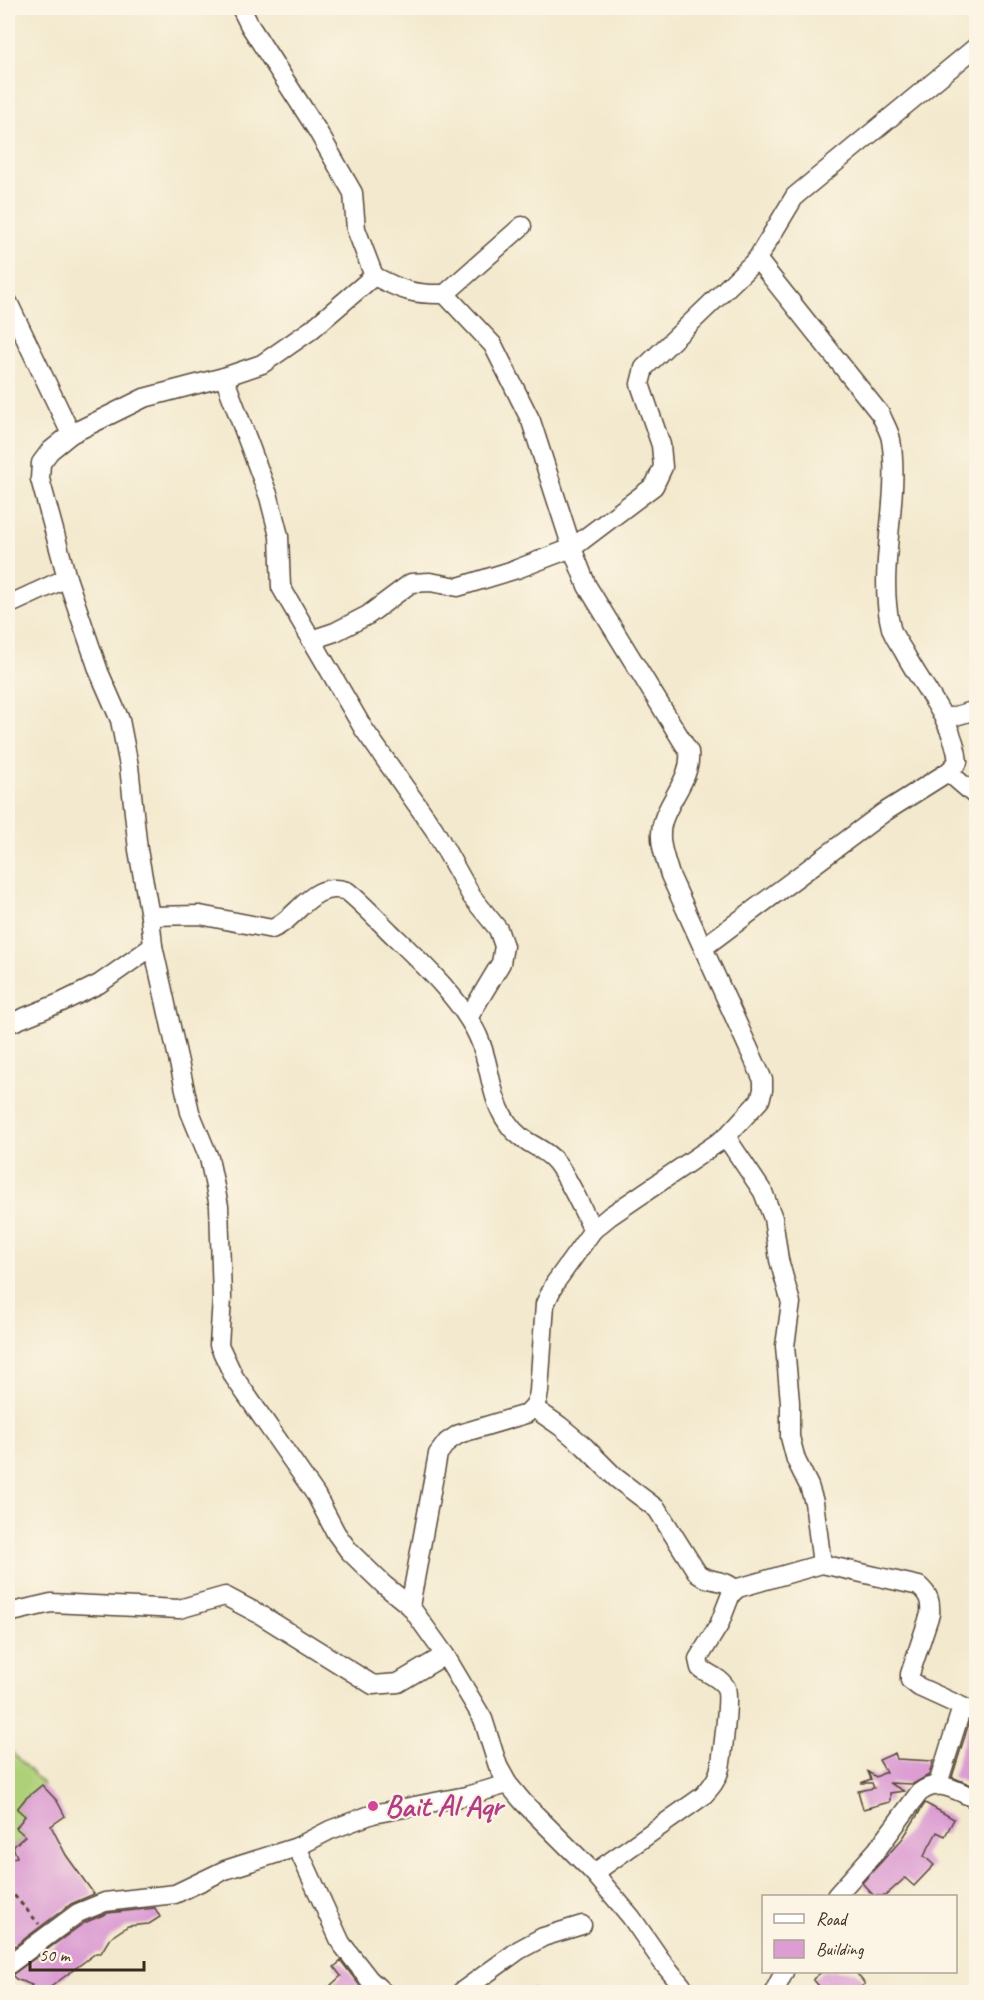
<svg xmlns="http://www.w3.org/2000/svg" width="984" height="2000" font-family="Caveat,sans-serif">
<style>
.green{fill:#add079;stroke:#747d4c;stroke-width:1.5}
.building{fill:#dc9dd3}
.lines{fill:none;stroke-linecap:round;stroke-linejoin:round}
.minor-casing{stroke:#574738;stroke-width:21}
.path{stroke:#574738;stroke-width:3;stroke-dasharray:4.5 4.5;stroke-linecap:butt}
.minor{stroke:#fff;stroke-width:18}
.hotel-dot{fill:#d1479c;stroke:#fcf5e5;stroke-width:2}
.labels{text-anchor:middle;dominant-baseline:central;stroke-width:4.5;stroke-linejoin:round;paint-order:stroke}
.hotel-label{font-size:30px;font-weight:bold;fill:#b23c85;stroke:#fcf5e5;text-anchor:start}
</style>
<rect width="100%" height="100%" fill="#fcf5e5"/>
<filter id="ink" filterUnits="userSpaceOnUse"><feTurbulence type="fractalNoise" baseFrequency=".0167" numOctaves="2"/><feDisplacementMap in="SourceGraphic" scale="12" xChannelSelector="R" yChannelSelector="G"/><feConvolveMatrix kernelMatrix="1 2 1 2 8 2 1 2 1" color-interpolation-filters="sRGB"/></filter>
<filter id="wash" filterUnits="userSpaceOnUse"><feTurbulence type="fractalNoise" baseFrequency=".008" numOctaves="4" result="noise"/><feDisplacementMap in="SourceGraphic" scale="24" xChannelSelector="R" yChannelSelector="G"/><feGaussianBlur stdDeviation="1.35" result="paint"/><feColorMatrix in="noise" values="0 0 0 0 0 0 0 0 0 0 0 0 0 0 0 0 0 1.4 0 .05"/><feComposite in="paint" operator="in"/></filter>
<g filter="url(#wash)">
<rect width="100%" height="100%" fill="#f3e9ce"/>
<path class="green" d="M 8,1748 L 43,1784 L 25,1799 L 17,1809 L 25,1816 L 16,1828 L 25,1836 L 13,1847 L 15,1853 L 8,1859 Z"/>
<g id="blocks">
<g class="building">
<path d="M 969,1723 L 976,1725 L 976,1787 L 952,1777 Z"/>
<path d="M 895,1753 L 897,1759 L 933,1761 L 929,1775 L 913,1784 L 889,1783 L 904,1791 L 890,1793 L 890,1802 L 863,1809 L 858,1791 L 874,1788 L 872,1783 L 861,1783 L 871,1779 L 868,1772 L 876,1777 L 886,1772 L 879,1760 Z"/>
<path d="M 42,1785 L 57,1801 L 65,1816 L 51,1826 L 66,1855 L 94,1894 L 71,1904 L 15,1946 L 8,1939 L 8,1859 L 17,1857 L 13,1847 L 25,1836 L 16,1828 L 25,1816 L 17,1809 L 25,1799 Z"/>
<path d="M 925,1803 L 954,1819 L 945,1836 L 937,1832 L 924,1856 L 934,1865 L 914,1886 L 905,1878 L 885,1896 L 874,1896 L 862,1883 L 903,1838 Z"/>
<path d="M 155,1908 L 160,1917 L 149,1924 L 128,1926 L 110,1938 L 101,1953 L 96,1953 L 44,1992 L 26,1992 L 32,1985 L 16,1979 L 12,1975 L 84,1923 L 108,1913 Z"/>
<path d="M 341,1961 L 360,1986 L 367,1992 L 339,1992 L 331,1985 L 341,1976 L 334,1967 Z"/>
<path d="M 823,1971 L 855,1971 L 865,1984 L 854,1992 L 824,1992 L 813,1979 Z"/>
</g>
</g>
</g>
<g filter="url(#ink)">
<use href="#blocks" fill-opacity="0" stroke="#574738" stroke-width="1.5"/>
<g class="lines">
<g class="minor-casing">
<g id="minor">
<path d="M 241,8 L 250,26 L 317,130 L 353,193 L 356,229 L 374,276 L 311,330 L 262,364 L 224,377 L 144,398 L 71,434 L 50,451 L 41,463 L 40,479 L 67,578 L 99,672 L 120,720 L 129,766 L 138,850 L 150,916 L 153,946 L 190,1112 L 209,1158 L 219,1206 L 222,1298 L 219,1345 L 234,1377 L 316,1495 L 336,1533 L 349,1551 L 384,1585 L 410,1606 L 445,1655 L 483,1719 L 498,1766 L 508,1784 L 524,1803 L 594,1873 L 631,1917 L 663,1963 L 687,1992"/>
<path d="M 445,294 L 522,226"/>
<path d="M 8,302 L 71,434"/>
<path d="M 224,377 L 269,497 L 279,536 L 281,587 L 363,728 L 434,829 L 472,897 L 498,929 L 504,946 L 501,963 L 468,1018"/>
<path d="M 8,605 L 67,578"/>
<path d="M 311,640 L 335,632 L 368,615 L 411,583 L 430,582 L 458,587 L 517,569 L 572,548 L 531,421 L 493,345 L 445,294 C 413,295 401,290 374,276"/>
<path d="M 945,719 L 976,710"/>
<path d="M 948,772 L 976,796"/>
<path d="M 150,916 L 200,915 L 272,929 C 299,918 311,880 347,891 C 362,903 376,918 390,932 C 419,960 461,999 478,1036 C 491,1064 489,1096 507,1122 C 522,1145 542,1145 556,1162 C 568,1177 583,1211 593,1230"/>
<path d="M 704,947 L 883,813 L 948,772 L 958,762 C 954,721 923,688 904,652 C 900,645 893,636 891,628 C 876,570 901,499 891,440 C 890,432 884,423 881,415 L 757,259"/>
<path d="M 8,1024 L 62,1002 L 99,984 L 153,946"/>
<path d="M 726,1137 L 763,1192 L 773,1218 L 779,1260 L 791,1303 L 785,1346 L 790,1402 L 790,1437 L 796,1460 L 809,1486 L 814,1502 L 822,1564"/>
<path d="M 534,1408 L 560,1426 L 584,1446 L 616,1478 L 657,1509 L 698,1574 C 710,1583 725,1578 735,1590"/>
<path d="M 410,1606 L 438,1454 L 447,1442 L 459,1434 L 526,1414 C 534,1407 538,1402 539,1391 L 545,1304 L 555,1283 L 593,1230 L 610,1216 L 726,1137 L 760,1100 L 763,1090 L 763,1080 L 670,875 C 665,858 657,839 663,821 C 670,798 692,777 689,752 L 587,586 L 572,548 L 654,486 L 663,467 L 661,445 L 640,384 L 644,368 L 757,259 L 795,196 L 976,47"/>
<path d="M 8,1613 L 51,1603 L 179,1609 L 225,1596 L 261,1615 L 373,1685 L 398,1683 L 445,1655"/>
<path d="M 938,1784 L 962,1707"/>
<path d="M 297,1847 L 341,1943 L 369,1979 L 383,1992"/>
<path d="M 594,1873 L 703,1796 C 710,1788 716,1782 719,1772 C 722,1761 730,1697 726,1688 C 721,1678 708,1674 700,1668 L 698,1659 L 719,1625 L 731,1594 L 738,1588 L 822,1564 L 919,1586 C 929,1595 931,1601 930,1614 L 910,1674 L 910,1680 L 919,1687 L 976,1713"/>
<path d="M 836,1896 L 876,1851 L 919,1793 C 938,1777 956,1791 976,1799"/>
<path d="M 8,1965 L 78,1913 L 105,1902 L 175,1894 L 225,1870 L 297,1847 L 330,1830 L 373,1814 L 466,1796 L 508,1784"/>
<path d="M 461,1992 L 519,1950 L 543,1937 L 582,1925"/>
<path d="M 774,1992 L 784,1972"/>
</g>
</g>
<g class="path">
<path d="M 8,1899 L 13,1894 L 39,1924"/>
<path d="M 536,1986 L 540,1992"/>
</g>
<use href="#minor" class="minor"/>
</g>
</g>
<circle class="hotel-dot" cx="373" cy="1806" r="6"/>
<g class="labels">
<g class="hotel-label">
<text x="385" y="1806">Bait Al Aqr</text>
</g>
</g>
<rect width="984" height="2000" fill="none" stroke="#fcf5e5" stroke-width="30"/>
<rect x="762" y="1895" width="195" height="78" fill="#fcf5e5" stroke="#afa495" stroke-width="1.5"/>
<rect x="774" y="1914" width="30" height="9" fill="#ffffff" stroke="#afa495" stroke-width="1.5"/>
<text x="816" y="1925" font-size="18" fill="#3b2a1e">Road</text>
<rect x="774" y="1940" width="30" height="18" fill="#dc9dd3" stroke="#afa495" stroke-width="1.5"/>
<text x="816" y="1955" font-size="18" fill="#3b2a1e">Building</text>
<path d="M30 1961v9h114v-9" fill="none" stroke="#3b2a1e" stroke-width="3"/>
<text x="39" y="1961" font-size="18" fill="#3b2a1e" stroke="#fcf5e5" stroke-width="4.5" paint-order="stroke">50 m</text>
</svg>
